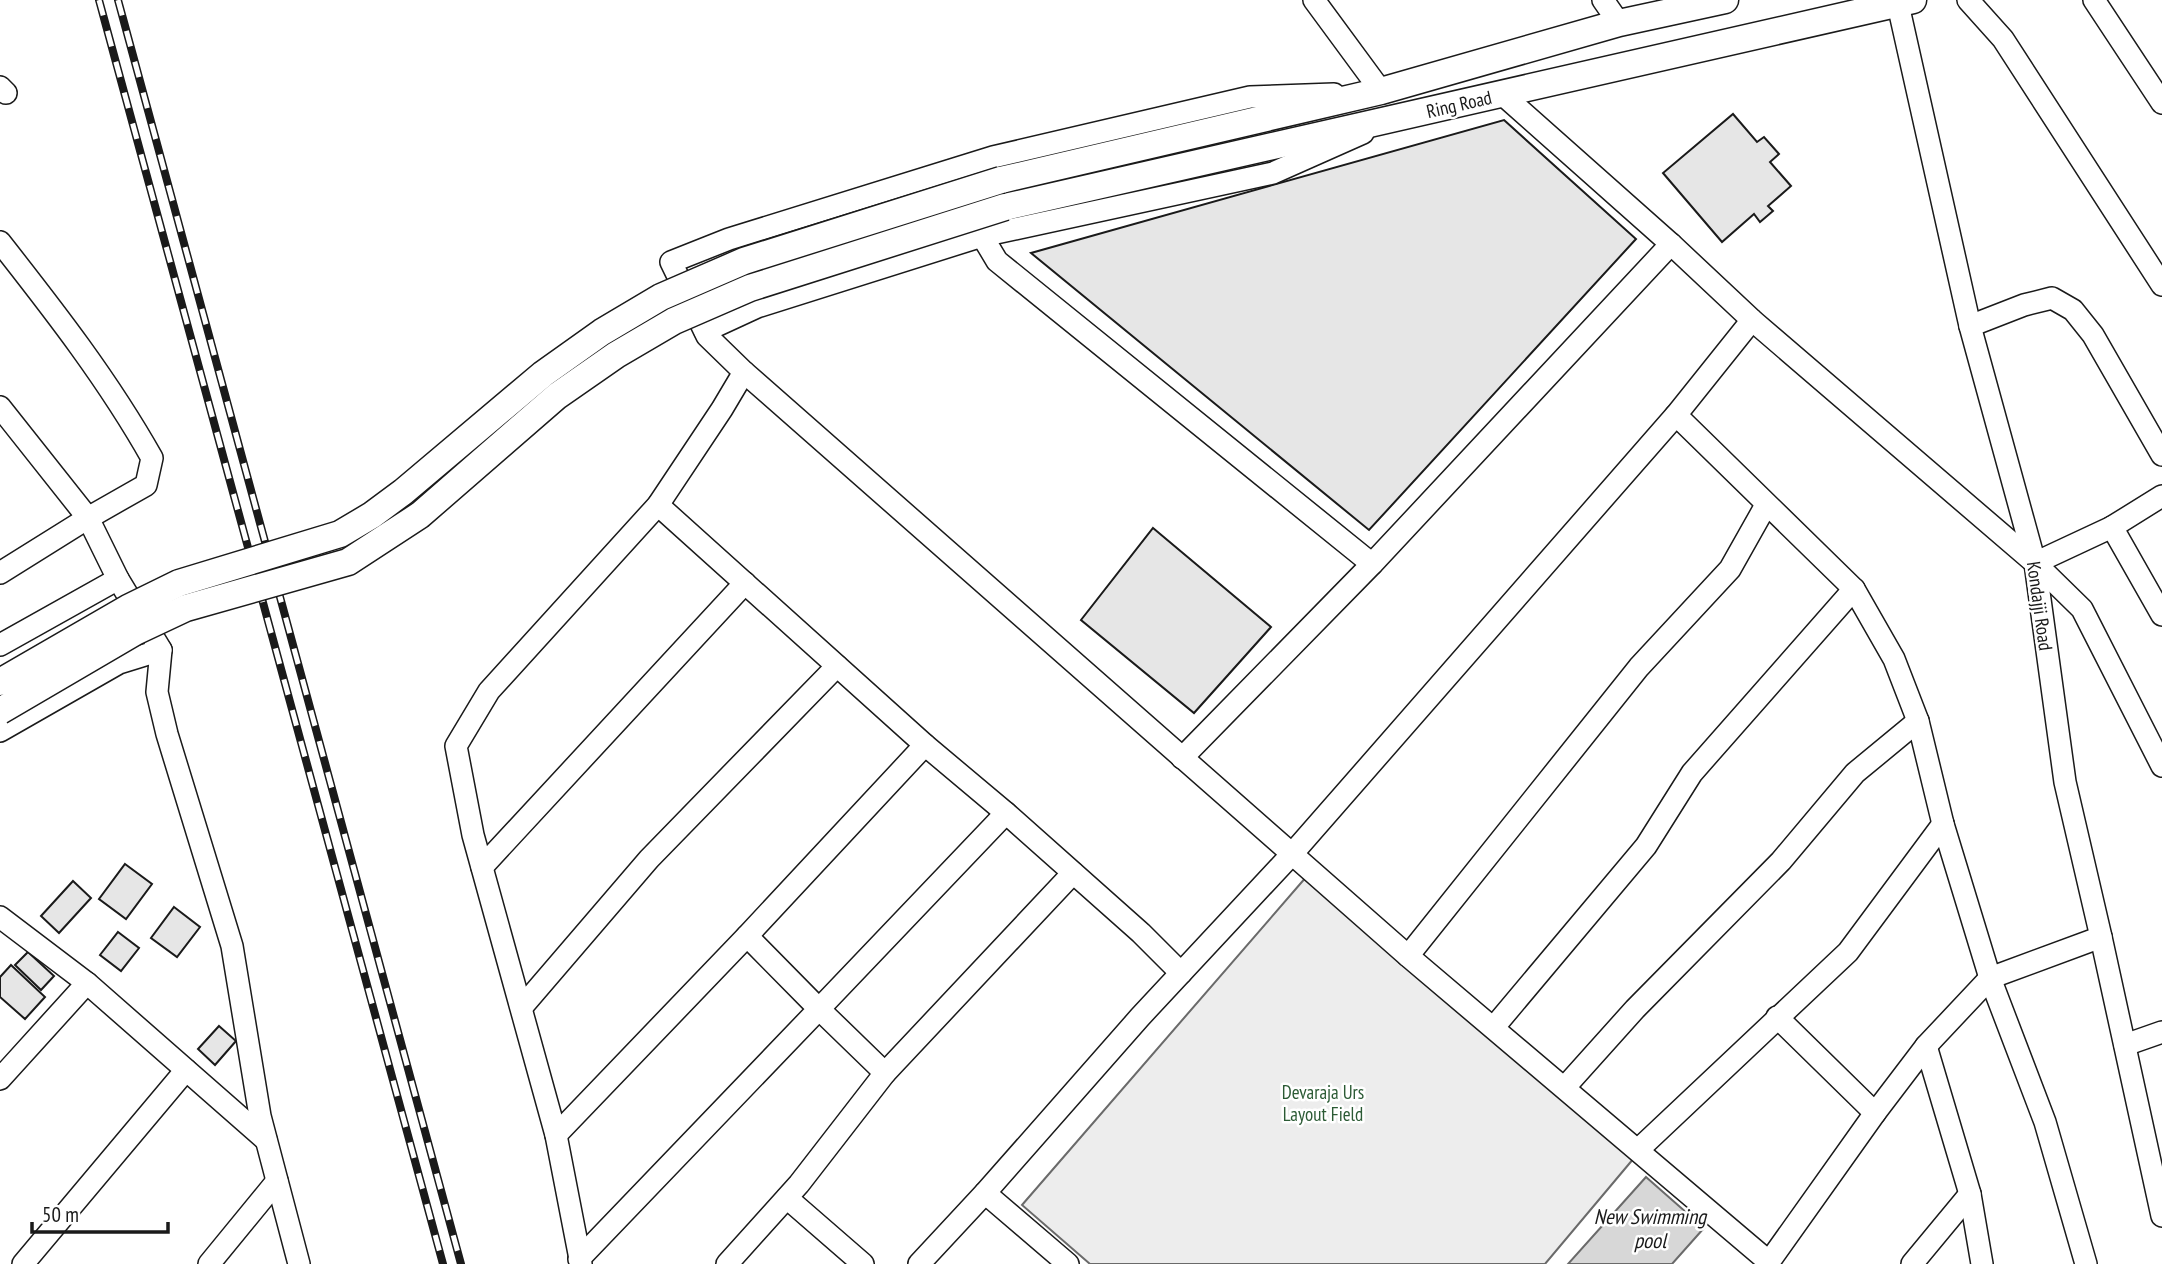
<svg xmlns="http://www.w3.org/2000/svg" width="2162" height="1264" font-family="'PT Sans Narrow',sans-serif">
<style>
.built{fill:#ededed;stroke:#6a6a6a;stroke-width:2}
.water{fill:#d7d7d7;stroke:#6a6a6a;stroke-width:2}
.building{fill:#e6e6e6;stroke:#1a1a1a;stroke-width:2}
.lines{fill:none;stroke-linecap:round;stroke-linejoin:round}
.minor-casing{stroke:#1a1a1a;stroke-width:24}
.major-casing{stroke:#1a1a1a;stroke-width:29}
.minor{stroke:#fff;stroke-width:21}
.major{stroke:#fff;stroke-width:26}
.rail-casing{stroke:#1a1a1a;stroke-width:8}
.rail{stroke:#fff;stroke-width:5;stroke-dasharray:16;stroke-linecap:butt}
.major-bridge-casing{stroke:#1a1a1a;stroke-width:29;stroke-linecap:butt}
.major-bridge{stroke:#fff;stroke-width:26}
.labels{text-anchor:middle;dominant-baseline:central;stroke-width:5;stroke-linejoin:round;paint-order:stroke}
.street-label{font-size:19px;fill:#1a1a1a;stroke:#fff}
.park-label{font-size:19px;fill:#2b5a34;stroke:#fff}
.water-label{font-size:21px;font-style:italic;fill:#1a1a1a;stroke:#fff}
</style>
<rect width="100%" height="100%" fill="#fff"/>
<path class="built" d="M 1307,876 L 1634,1158 L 1545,1264 L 1090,1264 L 1022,1205 Z"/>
<path class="water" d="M 1646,1177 L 1704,1228 L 1672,1264 L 1568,1264 Z"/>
<g class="building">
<path d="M 1733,114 L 1757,142 L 1764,137 L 1779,154 L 1770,162 L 1791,186 L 1768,206 L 1773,211 L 1760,222 L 1754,214 L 1722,242 L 1663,173 Z"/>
<path d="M 1504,120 L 1636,239 L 1369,530 L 1031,253 Z"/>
<path d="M 1153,528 L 1271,627 L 1194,713 L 1081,620 Z"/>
<path d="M 125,864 L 152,884 L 126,919 L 99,899 Z"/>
<path d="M 73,881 L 91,898 L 59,933 L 41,916 Z"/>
<path d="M 174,907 L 200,927 L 177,957 L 151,938 Z"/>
<path d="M 118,932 L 139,948 L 121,971 L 100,955 Z"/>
<path d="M 28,952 L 54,976 L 41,990 L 15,965 Z"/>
<path d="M 11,965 L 45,997 L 25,1019 L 0,997 L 0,977 Z"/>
<path d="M 219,1026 L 236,1041 L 215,1065 L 198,1049 Z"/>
</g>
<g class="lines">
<g class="minor-casing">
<g id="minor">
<path d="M 1314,0 L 1381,91"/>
<path d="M 1603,0 L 1619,23"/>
<path d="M 1897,0 L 1970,326 L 2035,563 L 2065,782 L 2101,937 L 2162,1216"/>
<path d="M 1968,0 L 2003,39 L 2162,285"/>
<path d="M 2094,0 L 2162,103"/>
<path d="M 0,87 L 6,93"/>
<path d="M 1502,94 L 1671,244 L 1752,320 L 2035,563 L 2082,609 L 2162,766"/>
<path d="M 982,236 L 997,261 L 1372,564"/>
<path d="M 0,242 C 55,312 108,380 152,458 L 146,485 L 88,518 L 0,573"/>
<path d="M 1970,326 L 2024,305 L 2052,298 L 2073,310 L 2093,335 L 2162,455"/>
<path d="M 705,331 L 757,307 L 982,236 L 1273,173 L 1363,133"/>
<path d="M 744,372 L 1408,956 L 1769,1262 L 1766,1264"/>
<path d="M 0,407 L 88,518 L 118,579 L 161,650 L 157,692 L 167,734 L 232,946 L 260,1116 L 299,1264"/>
<path d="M 1676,415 L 1854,589 L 1894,659 L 1918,721 L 1943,824 L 1990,978 L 2045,1122 L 2086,1264"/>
<path d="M 658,505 L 925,745 L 1006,813 L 1141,933 L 1181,973"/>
<path d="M 2112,527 L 2162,615"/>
<path d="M 2035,563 L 2112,527 L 2162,496"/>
<path d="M 0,645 L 118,579"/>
<path d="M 0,731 L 119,663 L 161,650"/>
<path d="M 1182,758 L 1372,564 L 1671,244"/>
<path d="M 482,867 L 745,583"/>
<path d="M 0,917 L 87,983"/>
<path d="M 1408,956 L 1639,667 L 1730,569 L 1766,505"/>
<path d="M 522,1007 L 649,859 L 837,666"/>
<path d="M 1777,1017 L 1875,1113"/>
<path d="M 1494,1027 L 1646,846 L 1692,773 L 1854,589"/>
<path d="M 2125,1045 L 2162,1032"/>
<path d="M 1926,1046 L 1970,1194 L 1982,1264"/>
<path d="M 885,1073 L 1073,873"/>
<path d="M 0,1079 L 87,983 L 266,1140"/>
<path d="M 1565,1087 L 1635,1009 L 1781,861 L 1855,773 L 1918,721"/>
<path d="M 556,1135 L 747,936 L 925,745"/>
<path d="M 1639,1149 L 1848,952 L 1943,824"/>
<path d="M 787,1198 L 863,1264"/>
<path d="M 579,1259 L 819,1009 L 747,936"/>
<path d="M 1769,1262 L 1875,1113 L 1926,1046 L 1990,978 L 2101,937"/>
<path d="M 23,1264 L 186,1070"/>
<path d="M 209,1264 L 277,1181"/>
<path d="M 581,1264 L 556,1135 L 473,835 L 456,746 L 489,691 L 658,505 L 722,409 L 744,372 L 707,336 L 671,262 L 729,239 L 993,157 L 1250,97 L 1334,94"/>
<path d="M 727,1264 L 799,1184 L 885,1073 L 819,1009 L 1006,813"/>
<path d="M 919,1264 L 985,1193"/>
<path d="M 1068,1264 L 985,1193 L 1140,1017 L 1292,854 L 1676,415 L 1752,320"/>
<path d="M 1912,1264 L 1970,1194"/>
</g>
</g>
<g class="major-casing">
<g id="major">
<path d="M 1001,180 L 1381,91 L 1619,23 L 1725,0"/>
<path d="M 1005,207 L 1913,0"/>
</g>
</g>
<use href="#minor" class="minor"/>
<use href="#major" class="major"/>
<g class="rail-casing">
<g id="rail">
<path d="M 99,0 L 443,1264"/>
<path d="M 118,0 L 461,1264"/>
</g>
</g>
<use href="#rail" class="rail"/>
<g class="major-bridge-casing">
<g id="major-bridge">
<path d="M 0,682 L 128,608 L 179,583 L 340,534 L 372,515 L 403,492 L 543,374 L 602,332 L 661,297 L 744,261 L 1001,180"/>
<path d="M 0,711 L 135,632 L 186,608 L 348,562 L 420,515 L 557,396 L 616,355 L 674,321 L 750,288 L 1005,207"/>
</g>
</g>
<use href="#major-bridge" class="major-bridge"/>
</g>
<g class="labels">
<g class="street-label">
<text transform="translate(1459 104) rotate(-13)">Ring Road</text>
<text transform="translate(2040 606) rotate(82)">Kondajji Road</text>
</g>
<g class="park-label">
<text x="1323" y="1092">Devaraja Urs<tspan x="1323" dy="22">Layout Field</tspan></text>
</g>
<g class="water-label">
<text x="1650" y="1216">New Swimming<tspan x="1650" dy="24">pool</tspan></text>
</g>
</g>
<path d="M32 1222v10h136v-10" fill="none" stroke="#1a1a1a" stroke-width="3.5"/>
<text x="42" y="1222" font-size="21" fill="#1a1a1a" stroke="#ffffff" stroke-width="5" paint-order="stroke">50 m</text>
</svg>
